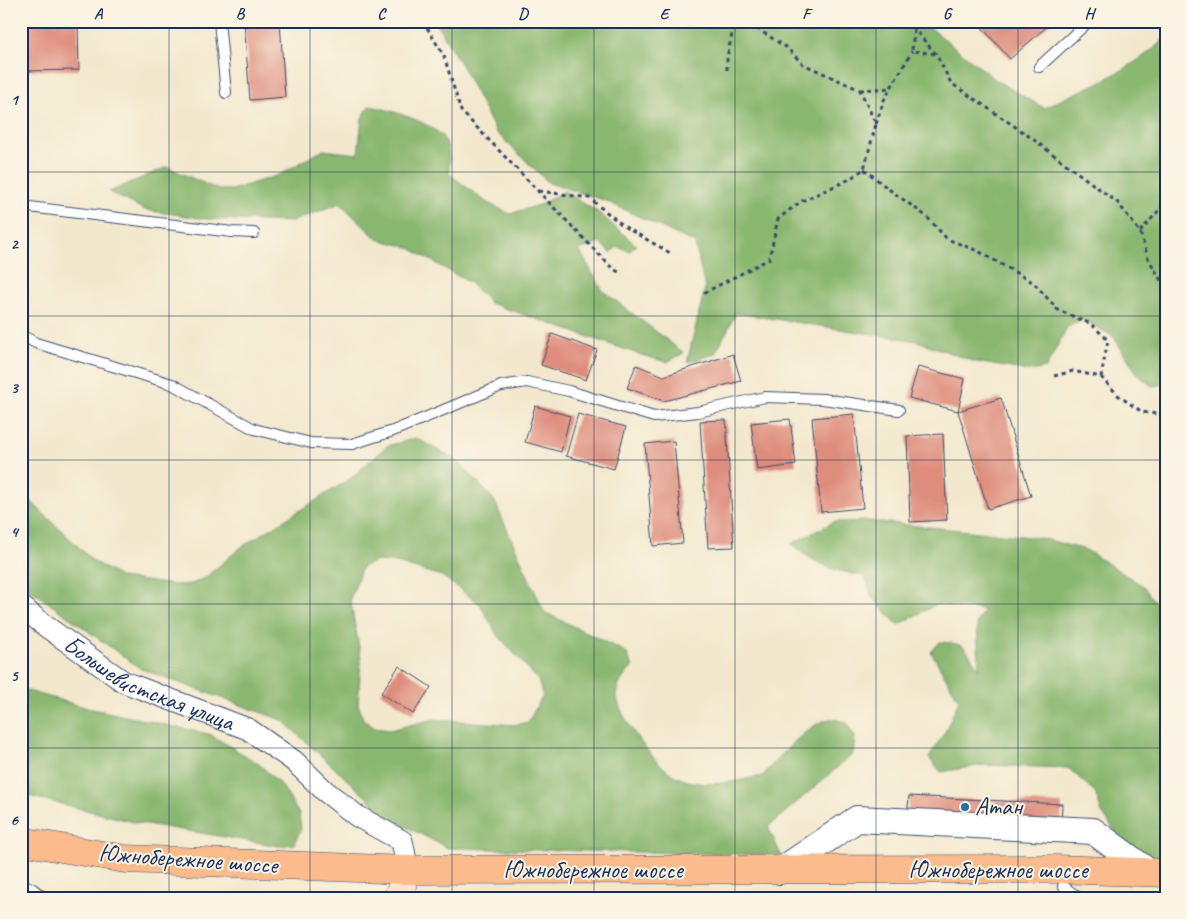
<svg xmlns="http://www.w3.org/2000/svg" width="1187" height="919" font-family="Caveat,sans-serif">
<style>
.forest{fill:#8ab76f;stroke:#527366;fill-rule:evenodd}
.building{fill:#de8c7c}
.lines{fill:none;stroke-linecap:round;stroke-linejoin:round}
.service-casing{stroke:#3b4b6f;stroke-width:12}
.minor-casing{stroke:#3b4b6f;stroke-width:23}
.tertiary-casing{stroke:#3b4b6f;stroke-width:28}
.secondary-casing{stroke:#3b4b6f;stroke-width:29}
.trunk-casing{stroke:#3b4b6f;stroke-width:29}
.path{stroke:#3b4b6f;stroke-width:3;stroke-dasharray:4 4;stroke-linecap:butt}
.service{stroke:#fff;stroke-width:10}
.minor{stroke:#fff;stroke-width:21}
.tertiary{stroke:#fff;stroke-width:26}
.secondary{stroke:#fde4d1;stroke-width:28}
.trunk{stroke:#fbbb8c;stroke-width:28}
.grid{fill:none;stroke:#1b2f5e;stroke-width:1;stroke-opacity:0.55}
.poi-dot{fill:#1f6fb2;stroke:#fcf5e5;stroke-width:2}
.labels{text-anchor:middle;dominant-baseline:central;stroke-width:4;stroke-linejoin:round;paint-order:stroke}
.street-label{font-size:25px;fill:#1b2f5e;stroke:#fcf5e5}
.poi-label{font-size:25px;fill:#1b2f5e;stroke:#fcf5e5;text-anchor:start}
.neatline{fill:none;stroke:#1b2f5e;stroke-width:2}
.grid-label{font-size:16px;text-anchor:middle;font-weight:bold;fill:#1b2f5e}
</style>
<rect width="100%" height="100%" fill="#fcf5e5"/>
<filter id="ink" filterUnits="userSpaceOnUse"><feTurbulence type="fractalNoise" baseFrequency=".02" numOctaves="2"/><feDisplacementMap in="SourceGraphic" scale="10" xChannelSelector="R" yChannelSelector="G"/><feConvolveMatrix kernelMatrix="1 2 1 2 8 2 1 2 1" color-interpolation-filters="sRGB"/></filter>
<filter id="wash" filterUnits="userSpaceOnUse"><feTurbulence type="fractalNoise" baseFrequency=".0096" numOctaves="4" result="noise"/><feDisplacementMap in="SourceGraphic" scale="20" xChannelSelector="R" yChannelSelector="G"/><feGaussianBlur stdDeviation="1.12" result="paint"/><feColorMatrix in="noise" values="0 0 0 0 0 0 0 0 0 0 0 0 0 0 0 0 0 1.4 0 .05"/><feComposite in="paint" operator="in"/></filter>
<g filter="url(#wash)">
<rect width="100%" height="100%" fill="#f3e8cd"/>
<g class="forest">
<path d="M 435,21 L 922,21 L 997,81 L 1044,108 C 1085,88 1133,71 1166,37 L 1166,384 L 1152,386 L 1139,376 L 1113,336 L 1083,320 L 1067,327 L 1046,368 L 1030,371 L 976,362 L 917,341 L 736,313 L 715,354 L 687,362 L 705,288 L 695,243 L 604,200 L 549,183 L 496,132 L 464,70 Z"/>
<path d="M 369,106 C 386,108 435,123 444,139 C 450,148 449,164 449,174 L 486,202 L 510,214 L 542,204 L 564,191 L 599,213 L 636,245 L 630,251 L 617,247 L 610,253 L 600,243 L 579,250 L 603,291 L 684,353 L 667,362 L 641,355 L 490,303 L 470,283 L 408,247 L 377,239 L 340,203 L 291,222 L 207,219 L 145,210 L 109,192 L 167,167 L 219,190 L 232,190 L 279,175 L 323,150 L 358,154 L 362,118 Z"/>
<path d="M 416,438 L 459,462 L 494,500 L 544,612 L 626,652 L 633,667 C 625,675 619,681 617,692 C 614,713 658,769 677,777 C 704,790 735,781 763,776 C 774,762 811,720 831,719 C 836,719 842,722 846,722 L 855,737 L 853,754 L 768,827 L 781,855 L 448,848 L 389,818 L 282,720 L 141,669 L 21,583 L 21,492 L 93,561 L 121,578 L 176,585 L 192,584 L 206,577 L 240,548 L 350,479 L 387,446 ZM 377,561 L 393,562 L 442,576 L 480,604 L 496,633 L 538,680 L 543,696 L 528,722 L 514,725 L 434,719 L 390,730 L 375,728 L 363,719 L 358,704 L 361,658 L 350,599 L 362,567 Z"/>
<path d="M 868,521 L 1040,538 L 1086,550 L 1143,586 L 1166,617 L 1166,864 L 1150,863 L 1120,838 L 1102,813 L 1095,792 L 1068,768 L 982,765 L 941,772 L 929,758 L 946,730 L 959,700 L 931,652 L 940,642 C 968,644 964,647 979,669 L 977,622 L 984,610 L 937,604 L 898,625 L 872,597 L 865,576 C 833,571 815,564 791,544 L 834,522 Z"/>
<path d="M 21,689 L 88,708 L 209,734 L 258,763 L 282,786 L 299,814 L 301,829 L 294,844 L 279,846 L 134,822 L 21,794 Z"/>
</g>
<g id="blocks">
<g class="building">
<path d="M 21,21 L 78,21 L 79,70 L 21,71 Z"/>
<path d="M 244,21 L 280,21 L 285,97 L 250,100 Z"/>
<path d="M 976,21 L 1053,21 L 1010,59 Z"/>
<path d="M 552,334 L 597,350 L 586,380 L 541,365 Z"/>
<path d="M 733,354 L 741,381 L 664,401 L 627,388 L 636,365 L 664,376 Z"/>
<path d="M 918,367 L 965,379 L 958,411 L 909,398 Z"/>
<path d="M 1001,398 L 1031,496 L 988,509 L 958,411 Z"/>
<path d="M 535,406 L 570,416 L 561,452 L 525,442 Z"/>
<path d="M 578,414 L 626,427 L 614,469 L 566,456 Z"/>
<path d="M 854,414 L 863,508 L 821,512 L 812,418 Z"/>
<path d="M 790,419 L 796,465 L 757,470 L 751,423 Z"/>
<path d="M 726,420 L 734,547 L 708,548 L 700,421 Z"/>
<path d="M 943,434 L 947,520 L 910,522 L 907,436 Z"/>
<path d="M 674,441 L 683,543 L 653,546 L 645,444 Z"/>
<path d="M 399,666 L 431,687 L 413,714 L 381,693 Z"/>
<path d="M 909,796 L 1062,804 L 1061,825 L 907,817 Z"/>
</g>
</g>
</g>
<g filter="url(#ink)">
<use href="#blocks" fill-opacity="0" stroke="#3b4b6f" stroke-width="1"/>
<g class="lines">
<g class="service-casing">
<g id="service">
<path d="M 219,21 L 226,93"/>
<path d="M 1039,67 L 1089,21"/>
<path d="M 21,206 L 232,232 L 254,233"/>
<path d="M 21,335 L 36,343 L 172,384 L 254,429 L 311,443 L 352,444 L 393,431 L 501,386 L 527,382 L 569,391 L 654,417 L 698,412 L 765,397 L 823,399 L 899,410"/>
<path d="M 21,883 L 33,889 L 44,898"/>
<path d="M 1063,886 L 1079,898"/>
</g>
</g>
<g class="minor-casing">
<g id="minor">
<path id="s1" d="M 21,606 L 44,625 L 124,682 L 248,729 L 294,761 L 325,791 L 357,816 L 402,841 L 408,870"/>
</g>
</g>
<g class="tertiary-casing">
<path id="tertiary" d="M 780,871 L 857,819 L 1093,831 L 1149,872"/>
</g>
<g class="secondary-casing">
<path id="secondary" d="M 397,898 L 402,887"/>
</g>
<g class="trunk-casing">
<path id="trunk" d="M 21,841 L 125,859 L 408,870 L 1056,869 L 1166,873"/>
</g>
<g class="path">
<path d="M 423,21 L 444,56 L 461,111 L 613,269 L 621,273"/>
<path d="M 907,21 L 936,54 L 951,83 L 1026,134 L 1118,203 L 1140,232 L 1148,258 L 1166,289"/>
<path d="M 914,30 L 912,51 L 936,54"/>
<path d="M 727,70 L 727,57 L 735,21"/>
<path d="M 860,90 L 891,88"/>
<path d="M 876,124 L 884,100 L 912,51"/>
<path d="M 864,169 L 890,190 L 926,216 L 947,239 L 978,251 L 1034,283 L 1058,310 L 1091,324 L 1108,340 L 1101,377"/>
<path d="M 539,191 L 589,198 L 625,227 L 672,254"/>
<path d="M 1140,232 L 1166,202"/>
<path d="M 704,293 L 769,259 L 778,219 L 800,202 L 848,180 L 864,169 L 876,124 L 860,90 L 803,64 L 786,47 L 745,21"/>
<path d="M 1054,376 L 1073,371 L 1101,377 L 1119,396 L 1142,412 L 1166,415"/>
</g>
<use href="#service" class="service"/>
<use href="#minor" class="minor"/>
<use href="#tertiary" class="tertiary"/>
<use href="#secondary" class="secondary"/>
<use href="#trunk" class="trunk"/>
</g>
</g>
<path class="grid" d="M 169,21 L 169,898M 310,21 L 310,898M 452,21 L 452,898M 594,21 L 594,898M 735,21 L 735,898M 876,21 L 876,898M 1018,21 L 1018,898M 21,172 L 1166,172M 21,316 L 1166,316M 21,460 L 1166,460M 21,604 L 1166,604M 21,748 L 1166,748"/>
<circle class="poi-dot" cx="965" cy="807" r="5"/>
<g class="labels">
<g class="street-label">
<text stroke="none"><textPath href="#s1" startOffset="151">Большевистская улица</textPath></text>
<text transform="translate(188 859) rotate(4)">Южнобережное шоссе</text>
<text x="593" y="870">Южнобережное шоссе</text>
<text x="998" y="870">Южнобережное шоссе</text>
</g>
<g class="poi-label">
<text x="975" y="807">Атан</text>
</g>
</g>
<rect width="1187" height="919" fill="none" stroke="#fcf5e5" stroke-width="55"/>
<rect x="28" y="28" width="1132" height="864" class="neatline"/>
<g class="grid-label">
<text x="98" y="19">A</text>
<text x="240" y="19">B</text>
<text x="381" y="19">C</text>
<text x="523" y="19">D</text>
<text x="664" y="19">E</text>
<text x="806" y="19">F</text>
<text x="947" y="19">G</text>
<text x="1089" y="19">H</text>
<text x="14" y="105">1</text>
<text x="14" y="249">2</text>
<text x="14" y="393">3</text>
<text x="14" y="537">4</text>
<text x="14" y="681">5</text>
<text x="14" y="825">6</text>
</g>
</svg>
